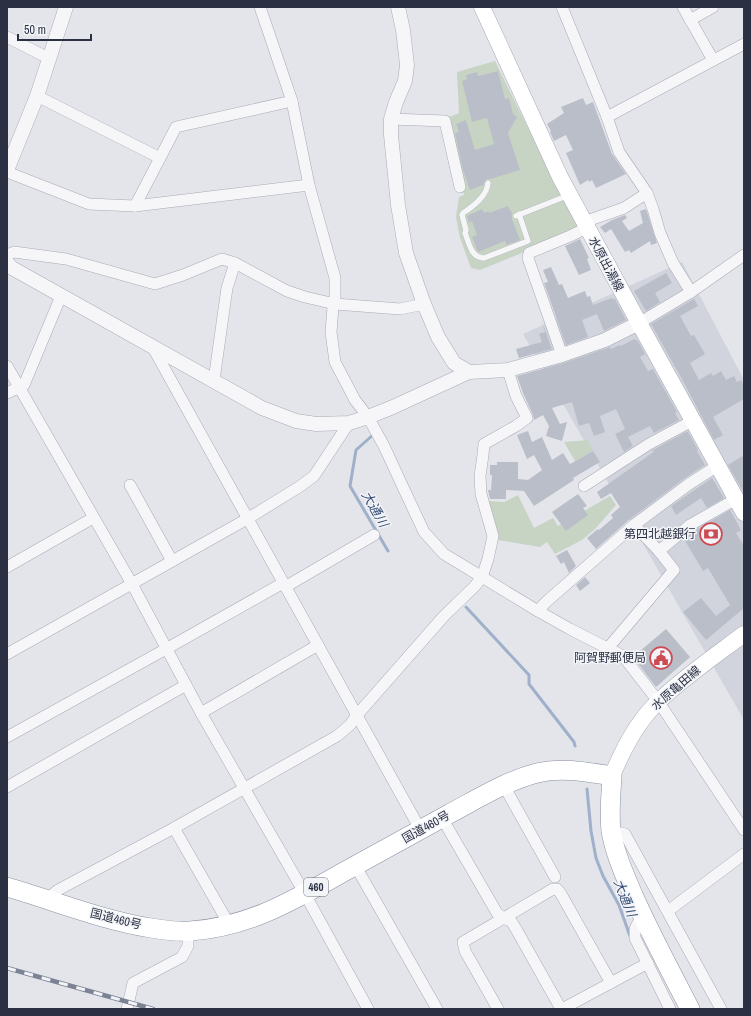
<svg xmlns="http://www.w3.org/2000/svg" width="751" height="1016" font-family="'Archivo Narrow','Noto Sans JP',sans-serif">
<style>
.built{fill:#d1d4dd}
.green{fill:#c7d4c4}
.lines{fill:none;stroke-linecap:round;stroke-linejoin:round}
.stream{stroke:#9fb0ca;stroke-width:3}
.building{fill:#babec8}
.service-casing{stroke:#a8abb5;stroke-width:6}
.minor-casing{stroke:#a8abb5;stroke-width:12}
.tertiary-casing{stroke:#a8abb5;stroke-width:15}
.secondary-casing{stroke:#a8abb5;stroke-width:17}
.trunk-casing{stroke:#8a91a1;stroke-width:20}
.service{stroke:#f6f6f9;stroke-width:5.5}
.minor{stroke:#f6f6f9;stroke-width:11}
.tertiary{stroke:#f6f6f9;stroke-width:14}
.secondary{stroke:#fff;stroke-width:16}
.trunk{stroke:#fff;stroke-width:19}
.rail-casing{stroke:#7c8394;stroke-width:4.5}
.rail{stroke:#f2f4f8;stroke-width:3;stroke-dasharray:9;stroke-linecap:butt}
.labels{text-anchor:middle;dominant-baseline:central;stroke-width:3;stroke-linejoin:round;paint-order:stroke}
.shield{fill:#f2f4f8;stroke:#676c79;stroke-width:1}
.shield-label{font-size:11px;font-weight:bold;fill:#2b3143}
.street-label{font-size:12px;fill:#2b3143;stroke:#f2f4f8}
.poi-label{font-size:12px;fill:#2b3143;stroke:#f2f4f8;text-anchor:end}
.water-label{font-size:13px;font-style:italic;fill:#354d76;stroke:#f2f4f8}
</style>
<rect width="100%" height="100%" fill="#e3e5eb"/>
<path class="built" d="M 682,262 L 744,380 L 744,720 L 523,334 Z"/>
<g class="green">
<path d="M 495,61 L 561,195 L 579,228 L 571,233 L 480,270 L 471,268 L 460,238 L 456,217 L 459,197 L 464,195 L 447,118 L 459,113 L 457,72 Z"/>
<path d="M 588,440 L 593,451 L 575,461 L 564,442 Z"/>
<path d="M 518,495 L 534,528 L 553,518 L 558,526 L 610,496 L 616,505 L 595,529 L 582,540 L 555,554 L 547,542 L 540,547 L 498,540 L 488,501 L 504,502 Z"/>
</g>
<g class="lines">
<g class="stream">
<path d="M 374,434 L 356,450 L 350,486 L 388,551"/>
<path d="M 466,607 L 529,675 L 529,684 L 574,742 L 575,746"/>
<path d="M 587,789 L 591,831 L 596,858 L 603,876 L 619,905 L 631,939"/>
</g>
</g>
<g class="building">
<path d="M 498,71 L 505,99 L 509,98 L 513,114 L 517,117 L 508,133 L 520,170 L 490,179 L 486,179 L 483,185 L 470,190 L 463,170 L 455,133 L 459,132 L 456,124 L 466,120 L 475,150 L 494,144 L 487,118 L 472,122 L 462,81 L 467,79 L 466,75 L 477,72 L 478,76 Z"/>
<path d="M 583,98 L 586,105 L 593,102 L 612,154 L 626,174 L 596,188 L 592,180 L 589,182 L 588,180 L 580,185 L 566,153 L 573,150 L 566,135 L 554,141 L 550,132 L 551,131 L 547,124 L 564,113 L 561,107 Z"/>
<path d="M 508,206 L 510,211 L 511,211 L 512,214 L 512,219 L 520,240 L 506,245 L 505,241 L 478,252 L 472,237 L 477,235 L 472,221 L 469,223 L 467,216 L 482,209 L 484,213 L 489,211 L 489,213 Z"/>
<path d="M 646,209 L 657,243 L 651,245 L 650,241 L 631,253 L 629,250 L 625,252 L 611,229 L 605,233 L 600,227 L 612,220 L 625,215 L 627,218 L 622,221 L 629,231 L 643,223 L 640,211 Z"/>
<path d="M 580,239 L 589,258 L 587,259 L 591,270 L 579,275 L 565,246 Z"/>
<path d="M 551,267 L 559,285 L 562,284 L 568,298 L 585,291 L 587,297 L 590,296 L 593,305 L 612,298 L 613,299 L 615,299 L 626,320 L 604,331 L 597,314 L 582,320 L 588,337 L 566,345 L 544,283 L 548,282 L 543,270 Z"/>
<path d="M 666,273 L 672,283 L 655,293 L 660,302 L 646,311 L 634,291 Z"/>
<path d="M 694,299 L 698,306 L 680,316 L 691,336 L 694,335 L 705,354 L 690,363 L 699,380 L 711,373 L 713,376 L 721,371 L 726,380 L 734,376 L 737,382 L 741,380 L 744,385 L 744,399 L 713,417 L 723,435 L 714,440 L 682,379 L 651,324 Z"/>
<path d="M 541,319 L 552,349 L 519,358 L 516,349 L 542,342 L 539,334 L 545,332 Z"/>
<path d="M 634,339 L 638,341 L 645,354 L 640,357 L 648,371 L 653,369 L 677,412 L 675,413 L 679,420 L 654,433 L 650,426 L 628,437 L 633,446 L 624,452 L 615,434 L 625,429 L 616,409 L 600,416 L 605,432 L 594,436 L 589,423 L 579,426 L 572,402 L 552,408 L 560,424 L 567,422 L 562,441 L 546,436 L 549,426 L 543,415 L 534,420 L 533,415 L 523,393 L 517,376 L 564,363 L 610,347 L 611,349 L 620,345 L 621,346 Z"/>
<path d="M 528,431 L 532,442 L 542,437 L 552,460 L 563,453 L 570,464 L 593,451 L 600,462 L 573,478 L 574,480 L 534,506 L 524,491 L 506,490 L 506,499 L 490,499 L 488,490 L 491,490 L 492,475 L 490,475 L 490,465 L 497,465 L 497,462 L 518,462 L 518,479 L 528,480 L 542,470 L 534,455 L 527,459 L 517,435 Z"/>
<path d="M 686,432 L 688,432 L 698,450 L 697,451 L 705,465 L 685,478 L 630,519 L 596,549 L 587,538 L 598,529 L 599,530 L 613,518 L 611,515 L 620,507 L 611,493 L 601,499 L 597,492 L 655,451 L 651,451 Z"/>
<path d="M 744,455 L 744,493 L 728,465 Z"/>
<path d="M 712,478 L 724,498 L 707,508 L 701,498 L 676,515 L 671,506 Z"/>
<path d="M 578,494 L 587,506 L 583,508 L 588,515 L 566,531 L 552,512 Z"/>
<path d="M 730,510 L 741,530 L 736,533 L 744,546 L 744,608 L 706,640 L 683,612 L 701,598 L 716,616 L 730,605 L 708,568 L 703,571 L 684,539 L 694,531 Z"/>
<path d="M 567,550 L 576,566 L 569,573 L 564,562 L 561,564 L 556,556 Z"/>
<path d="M 585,577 L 590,583 L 580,591 L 576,585 Z"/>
<path d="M 666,629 L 690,657 L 656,687 L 633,657 Z"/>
</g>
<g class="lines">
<g class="service-casing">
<g id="service">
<path d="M 488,183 C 487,196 474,206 463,213 L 462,215 L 466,230 L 465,233 C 469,243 471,258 484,258 L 528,241 L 519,214"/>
<path d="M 516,216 L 569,195"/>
</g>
</g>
<g class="minor-casing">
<g id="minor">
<path d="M 260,7 L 292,101 L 309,185 L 335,278 L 335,304 L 333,307 L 331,332 L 335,362 L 355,400 L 368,417 L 384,446 L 402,485 L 424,532 L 444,554 L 538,611 L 570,629 L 623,656 L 658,701 L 744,830"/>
<path d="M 562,7 L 607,117 L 619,152 L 647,193 L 653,209 L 660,233 L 673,263 L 691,292"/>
<path d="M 683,7 L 713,60"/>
<path d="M 690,20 L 713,7"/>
<path d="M 7,37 L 48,58"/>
<path d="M 37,96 L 160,158 L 176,127 L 292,101"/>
<path d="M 607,117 L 744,44"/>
<path d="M 391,119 L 445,121 L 460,187"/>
<path d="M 7,172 L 89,204 L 135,206 L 309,185"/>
<path d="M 135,206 L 160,158"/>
<path d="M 584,222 L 624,208 L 647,193"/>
<path d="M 7,255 L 14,252 L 66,259 L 155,284 L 183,275 L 222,259 L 235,263 L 287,291 L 305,297 L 335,304 L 400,309 L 424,304"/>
<path d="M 639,323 L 691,292 L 744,255"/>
<path d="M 152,346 L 420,829"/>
<path d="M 562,355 L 528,258 L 529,253 L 570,236 L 587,228"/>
<path d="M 7,366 L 132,584 L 201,713 L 305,894 L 368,1009"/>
<path d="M 214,380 L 227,288 L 235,263"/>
<path d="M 7,393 L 24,385 L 61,296"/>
<path d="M 130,485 L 172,561"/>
<path d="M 584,486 L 649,444 L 692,421"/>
<path d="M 634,525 L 659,551"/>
<path d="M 7,567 L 93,518"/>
<path d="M 285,587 L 374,535"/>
<path d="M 538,611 L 546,602 L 634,525 L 689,484 L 717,466"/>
<path d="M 608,648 L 674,570 L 659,551 L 690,525 L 736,499"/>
<path d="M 7,654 L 247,519 L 299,487 L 314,476 L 349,423"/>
<path d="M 201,713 L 318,645"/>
<path d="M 7,737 L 166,649 L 283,583"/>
<path d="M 504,786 L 555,877"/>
<path d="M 7,787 L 186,685"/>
<path d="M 442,818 L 497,913 L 503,918 L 511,921 L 516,929 L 561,1009"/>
<path d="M 174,828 L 230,926"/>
<path d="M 611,831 L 625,834 L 721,1009"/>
<path d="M 355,865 L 437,1009"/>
<path d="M 47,899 L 58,890 L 174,828 L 337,736 L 350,725 L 357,715 L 444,616 L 475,586 L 482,577 L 488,559 L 493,536 L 481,494 L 480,476 L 483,455 L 484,444 L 516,426 L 527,418 L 516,396 L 508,370"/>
<path d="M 668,911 L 744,854"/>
<path d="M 642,915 L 635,929 L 635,938 L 670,1009"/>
<path d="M 127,1009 L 133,983 L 182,957 L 188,946 L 188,932"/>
<path d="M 498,1009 L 465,951 L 463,942 L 553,889 L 557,889 L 561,894 L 611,983"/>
<path d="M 562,1009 L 648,963"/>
</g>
</g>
<g class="tertiary-casing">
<g id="tertiary">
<path d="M 398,7 L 403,30 L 407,65 L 405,81 L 396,102 L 391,119 L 391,135 L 398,205 L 406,253 L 424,304 L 438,337 L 454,363 L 469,372"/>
<path d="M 7,170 L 37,96 L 66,7"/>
<path d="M 7,263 L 12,268 L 262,408 L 296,421 L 316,424 L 349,423 L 368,417 L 393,407 L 469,372 L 508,370 L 562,355 L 605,340 L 639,323"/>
</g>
</g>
<g class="secondary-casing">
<g id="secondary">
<path d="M 482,7 L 560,177 L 639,323 L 744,513"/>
<path d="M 612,776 C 623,749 637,721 659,701 C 684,677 716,655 744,634"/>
</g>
</g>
<g class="trunk-casing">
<path id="trunk" d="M 7,887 C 55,901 102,920 151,928 C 163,930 177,932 190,931 C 251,927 297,898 349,869 C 382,851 416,832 449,814 C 477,799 506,781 537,773 C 562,767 587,772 612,776 C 611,794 609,813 611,831 C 615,854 625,876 634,897 C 651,935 671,972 690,1009"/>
</g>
<use href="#service" class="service"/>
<use href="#minor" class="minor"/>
<use href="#tertiary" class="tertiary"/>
<use href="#secondary" class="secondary"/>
<use href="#trunk" class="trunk"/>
<g class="rail-casing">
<path id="rail" d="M 7,968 L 153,1009"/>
</g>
<use href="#rail" class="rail"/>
</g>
<defs>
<g id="bank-ring" transform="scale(1.15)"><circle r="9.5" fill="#f2f4f8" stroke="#cd4b53" stroke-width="1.5"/><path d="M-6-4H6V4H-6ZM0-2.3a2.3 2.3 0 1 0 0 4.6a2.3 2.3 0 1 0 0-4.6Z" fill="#cd4b53"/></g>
<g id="civic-ring" transform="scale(1.15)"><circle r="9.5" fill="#f2f4f8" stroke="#cd4b53" stroke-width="1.5"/><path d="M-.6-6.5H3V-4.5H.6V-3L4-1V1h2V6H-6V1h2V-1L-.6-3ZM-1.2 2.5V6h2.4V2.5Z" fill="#cd4b53"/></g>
</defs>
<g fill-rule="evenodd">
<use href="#bank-ring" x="711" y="534"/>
<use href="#civic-ring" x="661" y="658"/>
</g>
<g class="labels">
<rect class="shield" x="304" y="878" width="24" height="18" rx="3"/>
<g class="shield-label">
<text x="316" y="887">460</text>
</g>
<g class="street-label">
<text transform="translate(606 264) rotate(62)">水原出湯線</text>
<text transform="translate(676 688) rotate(-41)">水原亀田線</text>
<text transform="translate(426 827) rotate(-29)">国道460号</text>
<text transform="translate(116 919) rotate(14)">国道460号</text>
</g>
<g class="poi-label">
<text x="696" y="534">第四北越銀行</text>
<text x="646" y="658">阿賀野郵便局</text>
</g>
<g class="water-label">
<text transform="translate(375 509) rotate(60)">大通川</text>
<text transform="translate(625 898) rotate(68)">大通川</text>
</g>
</g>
<rect width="751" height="1016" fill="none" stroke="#2b3143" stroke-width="16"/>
<path d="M18 34v6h73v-6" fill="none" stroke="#2b3143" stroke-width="2"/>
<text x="24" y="34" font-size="12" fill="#2b3143" stroke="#f2f4f8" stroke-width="3" paint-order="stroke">50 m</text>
</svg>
